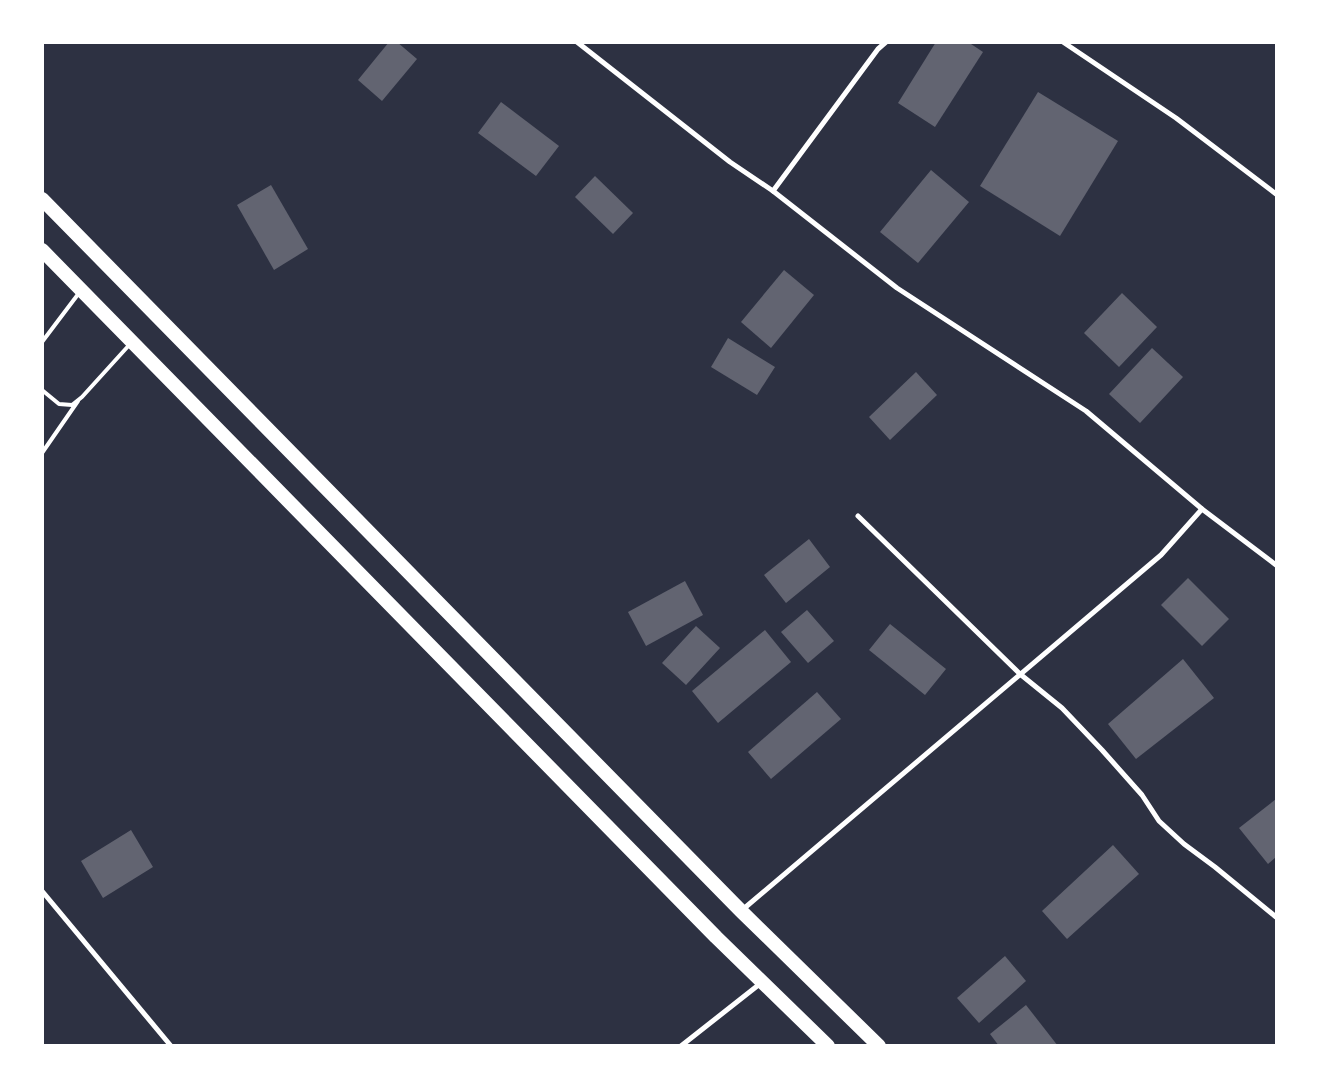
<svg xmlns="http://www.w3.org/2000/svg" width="1319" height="1088" font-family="Poppins,sans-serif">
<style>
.building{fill:#626471}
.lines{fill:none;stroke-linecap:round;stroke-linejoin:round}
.service{stroke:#fff;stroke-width:4}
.minor{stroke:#fff;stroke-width:5}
.trunk{stroke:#fff;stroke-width:14}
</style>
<rect width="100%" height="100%" fill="#2d3142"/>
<g class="building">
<path d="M 389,42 L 397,42 L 417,59 L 382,101 L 358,80 Z"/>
<path d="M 936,42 L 968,42 L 983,52 L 935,127 L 898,103 Z"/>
<path d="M 1038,92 L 1118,141 L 1060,236 L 980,186 Z"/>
<path d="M 501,102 L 559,146 L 536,176 L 478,133 Z"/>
<path d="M 931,170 L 969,202 L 918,263 L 880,232 Z"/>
<path d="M 595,176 L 633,213 L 613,234 L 575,197 Z"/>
<path d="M 271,185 L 308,249 L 274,270 L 237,205 Z"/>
<path d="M 784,270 L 814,295 L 771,348 L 741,322 Z"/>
<path d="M 1122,293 L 1157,327 L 1119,367 L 1084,333 Z"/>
<path d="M 728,338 L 775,367 L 757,395 L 711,367 Z"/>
<path d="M 1152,348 L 1183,377 L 1140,423 L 1109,394 Z"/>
<path d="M 916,372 L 937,395 L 890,440 L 869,417 Z"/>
<path d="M 809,539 L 830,567 L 786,603 L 764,575 Z"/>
<path d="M 1188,578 L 1229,619 L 1202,646 L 1161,605 Z"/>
<path d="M 685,581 L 703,615 L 646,646 L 628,612 Z"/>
<path d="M 807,610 L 834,641 L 808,663 L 781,632 Z"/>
<path d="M 890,624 L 946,669 L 925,695 L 869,650 Z"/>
<path d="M 696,626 L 720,648 L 686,685 L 662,663 Z"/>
<path d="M 765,630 L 791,662 L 718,723 L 692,691 Z"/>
<path d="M 1183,659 L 1214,698 L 1136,759 L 1108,724 Z"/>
<path d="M 817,692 L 841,719 L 771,779 L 748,752 Z"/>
<path d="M 1276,799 L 1276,857 L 1268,864 L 1239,828 Z"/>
<path d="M 131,830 L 153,867 L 103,898 L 81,861 Z"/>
<path d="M 1113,845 L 1139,874 L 1067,939 L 1042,911 Z"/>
<path d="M 1005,956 L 1026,981 L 979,1023 L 957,998 Z"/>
<path d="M 1026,1005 L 1058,1046 L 999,1046 L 990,1034 Z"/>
</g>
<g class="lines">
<g class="service">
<path d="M 42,342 L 79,293"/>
<path d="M 42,390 L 59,404 L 72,405 L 82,397 L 131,343"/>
<path d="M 42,453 L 78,401"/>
</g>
<g class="minor">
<path d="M 577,42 L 730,162 L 773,191 L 897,288 L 1086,411 L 1202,509 L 1276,565"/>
<path d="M 1063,42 L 1176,118 L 1276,194"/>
<path d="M 773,191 L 878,49 L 886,42"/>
<path d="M 858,516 L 1020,674 L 1062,708 L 1102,750 L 1142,795 L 1159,821 L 1184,844 L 1215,867 L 1276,917"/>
<path d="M 42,891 L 171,1046"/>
<path d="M 741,911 L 1161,555 L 1202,509"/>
<path d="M 681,1046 L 761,983"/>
</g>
<g class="trunk">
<path d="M 42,199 L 741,911 L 879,1046"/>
<path d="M 42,250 L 716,937 L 828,1046"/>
</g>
</g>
<rect width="1319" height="1088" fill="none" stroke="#ffffff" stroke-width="88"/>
</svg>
